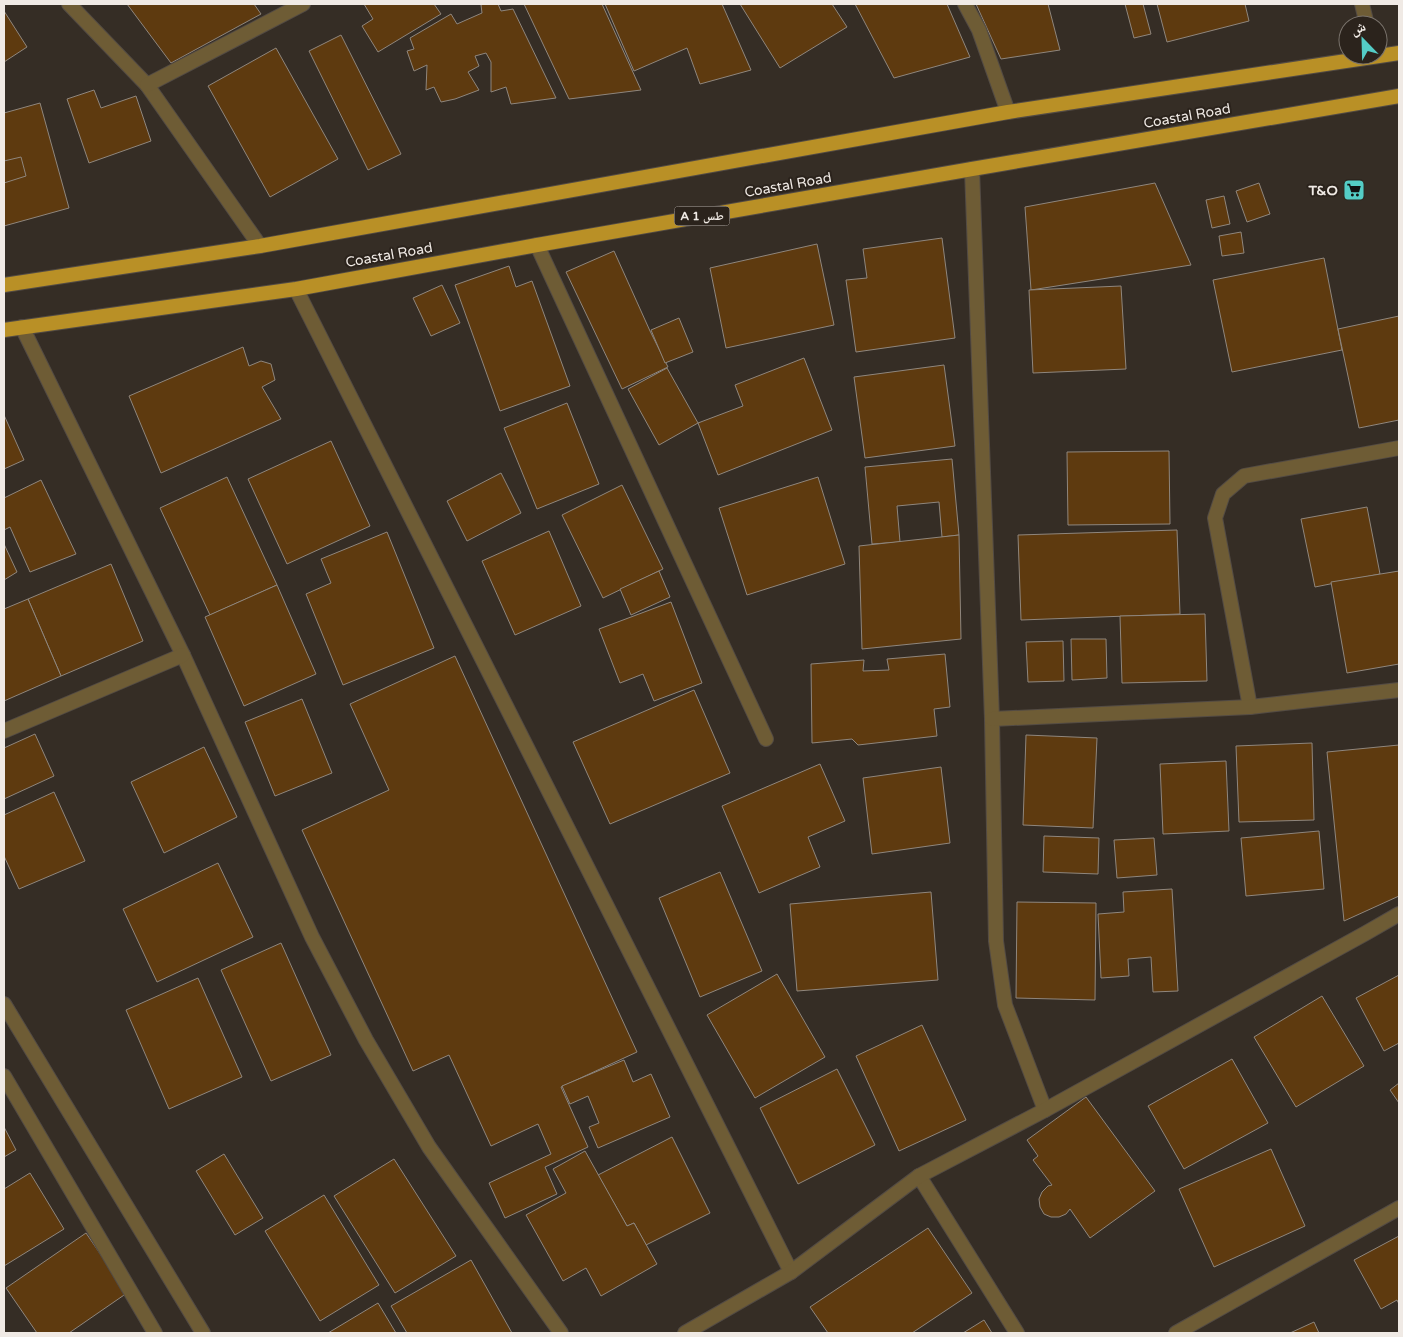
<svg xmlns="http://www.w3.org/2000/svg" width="1403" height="1337" font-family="'Varela Round','Noto Naskh Arabic',sans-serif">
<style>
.building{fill:#5e3a0f;stroke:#8f867d}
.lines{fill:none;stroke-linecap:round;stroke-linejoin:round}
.minor-casing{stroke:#534b44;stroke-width:16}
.tertiary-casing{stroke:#534b44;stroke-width:16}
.trunk-casing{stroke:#534b44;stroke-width:16}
.minor{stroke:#6e5c35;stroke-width:14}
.tertiary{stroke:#6e5c35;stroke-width:14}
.trunk{stroke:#b99026;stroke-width:14}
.labels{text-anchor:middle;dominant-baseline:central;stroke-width:4;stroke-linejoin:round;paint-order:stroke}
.shield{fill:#2b231c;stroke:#b5aea9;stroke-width:1}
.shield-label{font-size:12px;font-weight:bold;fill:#f0eae5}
.street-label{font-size:14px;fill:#f0eae5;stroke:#2b231c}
.poi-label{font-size:14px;font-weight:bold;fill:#f0eae5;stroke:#2b231c;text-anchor:end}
</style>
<rect width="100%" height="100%" fill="#352d25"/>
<g class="building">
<path d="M 127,4 L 254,4 L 261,14 L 171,63 Z"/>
<path d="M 364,4 L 434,4 L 441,14 L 378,52 L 362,26 L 373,19 Z"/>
<path d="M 483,4 L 498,4 L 501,11 L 513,9 L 556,98 L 511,104 L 506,87 L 491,92 L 491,62 L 486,53 L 475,56 L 479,66 L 468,72 L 479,90 L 455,99 L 441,102 L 434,87 L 426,90 L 427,65 L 414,71 L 407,51 L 414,49 L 410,38 L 451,14 L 457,24 L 482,13 L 481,5 Z"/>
<path d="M 524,4 L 602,4 L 641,90 L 569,99 Z"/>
<path d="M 605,4 L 722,4 L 751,70 L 700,84 L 687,48 L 634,71 Z"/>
<path d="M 740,4 L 832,4 L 847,27 L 780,68 Z"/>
<path d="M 855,4 L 947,4 L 970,57 L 894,78 Z"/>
<path d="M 976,4 L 1048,4 L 1060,50 L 1001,59 Z"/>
<path d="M 1125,4 L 1143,4 L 1151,34 L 1134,38 Z"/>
<path d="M 1157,4 L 1245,4 L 1249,21 L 1167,42 Z"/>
<path d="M 4,11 L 27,47 L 4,62 Z"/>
<path d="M 341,35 L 401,154 L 368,170 L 309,51 Z"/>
<path d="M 276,48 L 338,159 L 270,197 L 208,86 Z"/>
<path d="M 94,90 L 101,108 L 136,96 L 151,141 L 89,163 L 67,99 Z"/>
<path d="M 40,103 L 69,208 L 4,226 L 4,113 Z"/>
<path d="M 21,157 L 26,176 L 4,183 L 4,161 Z"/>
<path d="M 1155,183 L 1191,265 L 1031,290 L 1025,207 Z"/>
<path d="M 1259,183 L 1270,214 L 1247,222 L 1236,191 Z"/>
<path d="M 1224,196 L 1230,224 L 1212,228 L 1206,200 Z"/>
<path d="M 1241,232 L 1244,253 L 1222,256 L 1219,236 Z"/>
<path d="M 942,238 L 955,338 L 856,352 L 846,280 L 867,278 L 863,249 Z"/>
<path d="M 817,244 L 834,325 L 726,348 L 710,268 Z"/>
<path d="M 614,251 L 650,331 L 668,367 L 622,389 L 566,272 Z"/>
<path d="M 1324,258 L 1342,350 L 1232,372 L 1213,280 Z"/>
<path d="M 509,266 L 516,287 L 532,281 L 570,386 L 500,411 L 455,285 Z"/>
<path d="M 442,285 L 460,323 L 431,336 L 413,298 Z"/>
<path d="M 1121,286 L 1126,369 L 1033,373 L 1029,290 Z"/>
<path d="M 1399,316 L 1399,420 L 1359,428 L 1338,329 Z"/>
<path d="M 679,318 L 693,352 L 665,363 L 651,330 Z"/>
<path d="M 243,347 L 249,366 L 261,361 L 271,364 L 275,380 L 262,387 L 281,419 L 161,473 L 129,396 Z"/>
<path d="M 804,358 L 832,430 L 718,475 L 698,423 L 743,406 L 735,385 Z"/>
<path d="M 944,365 L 955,446 L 865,458 L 854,377 Z"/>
<path d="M 667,368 L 698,423 L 659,445 L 628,389 Z"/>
<path d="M 567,403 L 599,484 L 537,509 L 504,428 Z"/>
<path d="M 4,415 L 24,460 L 4,469 Z"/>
<path d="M 331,441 L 370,526 L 287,564 L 248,479 Z"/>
<path d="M 1169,451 L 1170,524 L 1068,525 L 1067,452 Z"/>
<path d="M 952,459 L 959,535 L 942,537 L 939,502 L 897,506 L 900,542 L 872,544 L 865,467 Z"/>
<path d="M 501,473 L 521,513 L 467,541 L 447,501 Z"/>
<path d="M 227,477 L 277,585 L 210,615 L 160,508 Z"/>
<path d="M 818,477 L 845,564 L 747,595 L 719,508 Z"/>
<path d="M 41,480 L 76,554 L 30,572 L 10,527 L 4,530 L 4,498 Z"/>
<path d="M 622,485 L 663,569 L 603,598 L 562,515 Z"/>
<path d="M 1367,507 L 1380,574 L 1315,587 L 1301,519 Z"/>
<path d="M 1177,530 L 1180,614 L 1021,620 L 1018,535 Z"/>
<path d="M 549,531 L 581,606 L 515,635 L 482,561 Z"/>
<path d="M 387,532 L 434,648 L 343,685 L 306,594 L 331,583 L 321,559 Z"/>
<path d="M 959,535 L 961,639 L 862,649 L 859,546 Z"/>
<path d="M 4,544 L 17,572 L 4,580 Z"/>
<path d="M 111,564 L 143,641 L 61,676 L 28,599 Z"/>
<path d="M 659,571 L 670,597 L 631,615 L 620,589 Z"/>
<path d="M 1399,571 L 1399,664 L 1347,673 L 1331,582 Z"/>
<path d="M 277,585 L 316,674 L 244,706 L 205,617 Z"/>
<path d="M 28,599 L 61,676 L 4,701 L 4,609 Z"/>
<path d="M 671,602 L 702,683 L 654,701 L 643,674 L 620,683 L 599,629 Z"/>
<path d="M 1205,614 L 1207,681 L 1122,683 L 1120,616 Z"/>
<path d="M 1071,639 L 1106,639 L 1107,678 L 1072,680 Z"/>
<path d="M 1063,641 L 1064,681 L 1028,682 L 1026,642 Z"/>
<path d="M 945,654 L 950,707 L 934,709 L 937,736 L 858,745 L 852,739 L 812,743 L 811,664 L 864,660 L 863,671 L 889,670 L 887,659 Z"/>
<path d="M 455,656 L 637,1052 L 561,1087 L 588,1147 L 545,1167 L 557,1194 L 505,1218 L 489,1183 L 551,1154 L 538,1124 L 491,1146 L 449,1055 L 413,1071 L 302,830 L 389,790 L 350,704 Z"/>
<path d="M 694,690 L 730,773 L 610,824 L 573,742 Z"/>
<path d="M 302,699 L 332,773 L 275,796 L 245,722 Z"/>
<path d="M 35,734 L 54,776 L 4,799 L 4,748 Z"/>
<path d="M 1026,735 L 1097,738 L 1093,828 L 1023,825 Z"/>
<path d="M 1312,743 L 1314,820 L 1239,822 L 1236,746 Z"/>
<path d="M 1399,745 L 1399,896 L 1344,921 L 1327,752 Z"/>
<path d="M 204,747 L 237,817 L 164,853 L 131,782 Z"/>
<path d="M 1226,761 L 1229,831 L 1163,834 L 1160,764 Z"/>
<path d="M 820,764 L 845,821 L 808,837 L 820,867 L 759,893 L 722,806 Z"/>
<path d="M 941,767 L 950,843 L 872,854 L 863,778 Z"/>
<path d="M 54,792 L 85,861 L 19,889 L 4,856 L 4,815 Z"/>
<path d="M 1319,831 L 1324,889 L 1246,896 L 1241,838 Z"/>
<path d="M 1044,836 L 1099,838 L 1098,874 L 1043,872 Z"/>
<path d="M 1154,838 L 1157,875 L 1117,878 L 1114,840 Z"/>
<path d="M 218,863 L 253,937 L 157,982 L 123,909 Z"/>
<path d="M 720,872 L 762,971 L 700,997 L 659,898 Z"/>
<path d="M 1172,889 L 1178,991 L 1153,992 L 1151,957 L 1128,959 L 1129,976 L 1101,978 L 1098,914 L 1124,912 L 1123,892 Z"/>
<path d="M 931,892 L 938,980 L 797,991 L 790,904 Z"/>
<path d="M 1017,902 L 1096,903 L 1095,1000 L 1016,998 Z"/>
<path d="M 281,943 L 331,1055 L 271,1081 L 221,970 Z"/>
<path d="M 777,974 L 825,1057 L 755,1098 L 707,1015 Z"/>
<path d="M 1399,975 L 1399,1043 L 1384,1051 L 1356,998 Z"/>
<path d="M 198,978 L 242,1077 L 169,1109 L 126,1010 Z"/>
<path d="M 1322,996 L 1364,1066 L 1296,1107 L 1254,1037 Z"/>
<path d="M 922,1025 L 966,1120 L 899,1151 L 856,1056 Z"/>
<path d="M 1232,1059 L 1268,1123 L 1184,1169 L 1148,1106 Z"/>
<path d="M 624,1060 L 633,1082 L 651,1074 L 670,1117 L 598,1148 L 589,1127 L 599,1123 L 588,1096 L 570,1104 L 562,1086 Z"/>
<path d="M 837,1069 L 875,1145 L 798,1184 L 760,1108 Z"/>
<path d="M 1399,1083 L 1399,1103 L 1390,1090 Z"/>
<path d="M 1086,1097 L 1155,1191 L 1090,1238 L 1070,1209 L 1066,1214 L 1059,1217 L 1051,1217 L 1044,1214 L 1040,1207 L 1039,1199 L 1042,1192 L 1048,1186 L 1052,1185 L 1033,1160 L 1038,1156 L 1027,1140 Z"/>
<path d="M 4,1127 L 16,1150 L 4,1157 Z"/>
<path d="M 672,1137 L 710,1213 L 646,1245 L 634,1223 L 627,1226 L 598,1175 Z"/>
<path d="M 1271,1149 L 1305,1226 L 1214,1267 L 1179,1189 Z"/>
<path d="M 585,1151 L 627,1226 L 634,1223 L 657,1264 L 601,1296 L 586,1268 L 563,1281 L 526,1215 L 566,1193 L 553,1169 Z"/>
<path d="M 224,1154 L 263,1218 L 235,1235 L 196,1171 Z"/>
<path d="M 394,1159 L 456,1256 L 395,1293 L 334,1196 Z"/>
<path d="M 30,1173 L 64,1229 L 4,1266 L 4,1189 Z"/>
<path d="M 324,1195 L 379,1285 L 320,1321 L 265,1231 Z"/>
<path d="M 928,1228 L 972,1293 L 912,1333 L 828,1333 L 810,1307 Z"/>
<path d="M 86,1233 L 127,1293 L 69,1333 L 37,1333 L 6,1288 Z"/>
<path d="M 1399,1236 L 1399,1304 L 1397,1300 L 1381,1309 L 1354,1260 Z"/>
<path d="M 471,1260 L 512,1333 L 407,1333 L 391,1306 Z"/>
<path d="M 378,1303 L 396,1333 L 328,1333 Z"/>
<path d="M 984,1320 L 992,1333 L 963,1333 Z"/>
<path d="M 1314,1322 L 1319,1333 L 1290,1333 Z"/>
</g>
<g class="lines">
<g class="minor-casing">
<g id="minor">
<path d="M 69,4 L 147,85 L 260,246"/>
<path d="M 965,4 L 979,30 L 1008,112"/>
<path d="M 1362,4 L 1367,25"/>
<path d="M 147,85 L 303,4"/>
<path d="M 972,169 L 992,719 L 996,941 L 1005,1005 L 1045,1110"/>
<path d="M 537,245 L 766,739"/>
<path d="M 296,289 L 791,1272"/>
<path d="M 22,327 L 183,655 L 312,937 L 366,1040 L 429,1147 L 561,1333"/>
<path d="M 1250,707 L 1215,518 L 1223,494 L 1244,476 L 1399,448"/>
<path d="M 992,719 L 1250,707 L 1399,690"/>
<path d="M 4,731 L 183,655"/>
<path d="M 919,1176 L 1017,1333"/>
<path d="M 685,1333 L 791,1272 L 919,1176 L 1045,1110 L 1366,933 L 1399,914"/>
<path d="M 1176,1333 L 1399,1208"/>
</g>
</g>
<g class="tertiary-casing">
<g id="tertiary">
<path d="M 4,1004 L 203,1333"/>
<path d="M 4,1076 L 155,1333"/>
</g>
</g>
<g class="trunk-casing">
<g id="trunk">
<path d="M 4,285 L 260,246 L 1008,112 L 1399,53"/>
<path d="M 4,330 L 296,289 L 537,245 L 972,169 L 1399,96"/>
</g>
</g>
<use href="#minor" class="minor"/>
<use href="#tertiary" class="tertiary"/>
<use href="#trunk" class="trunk"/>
</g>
<defs>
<g id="supermarket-square" transform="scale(1.125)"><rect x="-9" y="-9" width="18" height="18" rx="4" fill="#54cdc6" stroke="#2b231c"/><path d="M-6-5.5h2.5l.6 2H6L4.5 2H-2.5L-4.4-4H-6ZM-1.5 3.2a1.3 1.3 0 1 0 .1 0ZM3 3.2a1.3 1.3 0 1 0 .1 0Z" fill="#111"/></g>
</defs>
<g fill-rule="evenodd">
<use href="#supermarket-square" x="1354" y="190"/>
</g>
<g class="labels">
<rect class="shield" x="674.5" y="206.5" width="55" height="19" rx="4"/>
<g class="shield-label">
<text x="702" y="216">A 1 طس</text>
</g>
<g class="street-label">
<text transform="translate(1187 116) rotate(-10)">Coastal Road</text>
<text transform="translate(788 185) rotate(-10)">Coastal Road</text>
<text transform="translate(389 255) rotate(-10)">Coastal Road</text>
</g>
<g class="poi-label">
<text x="1338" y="190">T&amp;O</text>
</g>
</g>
<rect width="1403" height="1337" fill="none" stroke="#f0eae5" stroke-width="10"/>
<g transform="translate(1363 40) rotate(337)"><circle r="24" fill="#2b231c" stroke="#7a736c"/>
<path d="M0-4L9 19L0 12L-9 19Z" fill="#54cdc6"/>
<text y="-8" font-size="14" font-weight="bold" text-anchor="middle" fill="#f0eae5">ش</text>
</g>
</svg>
